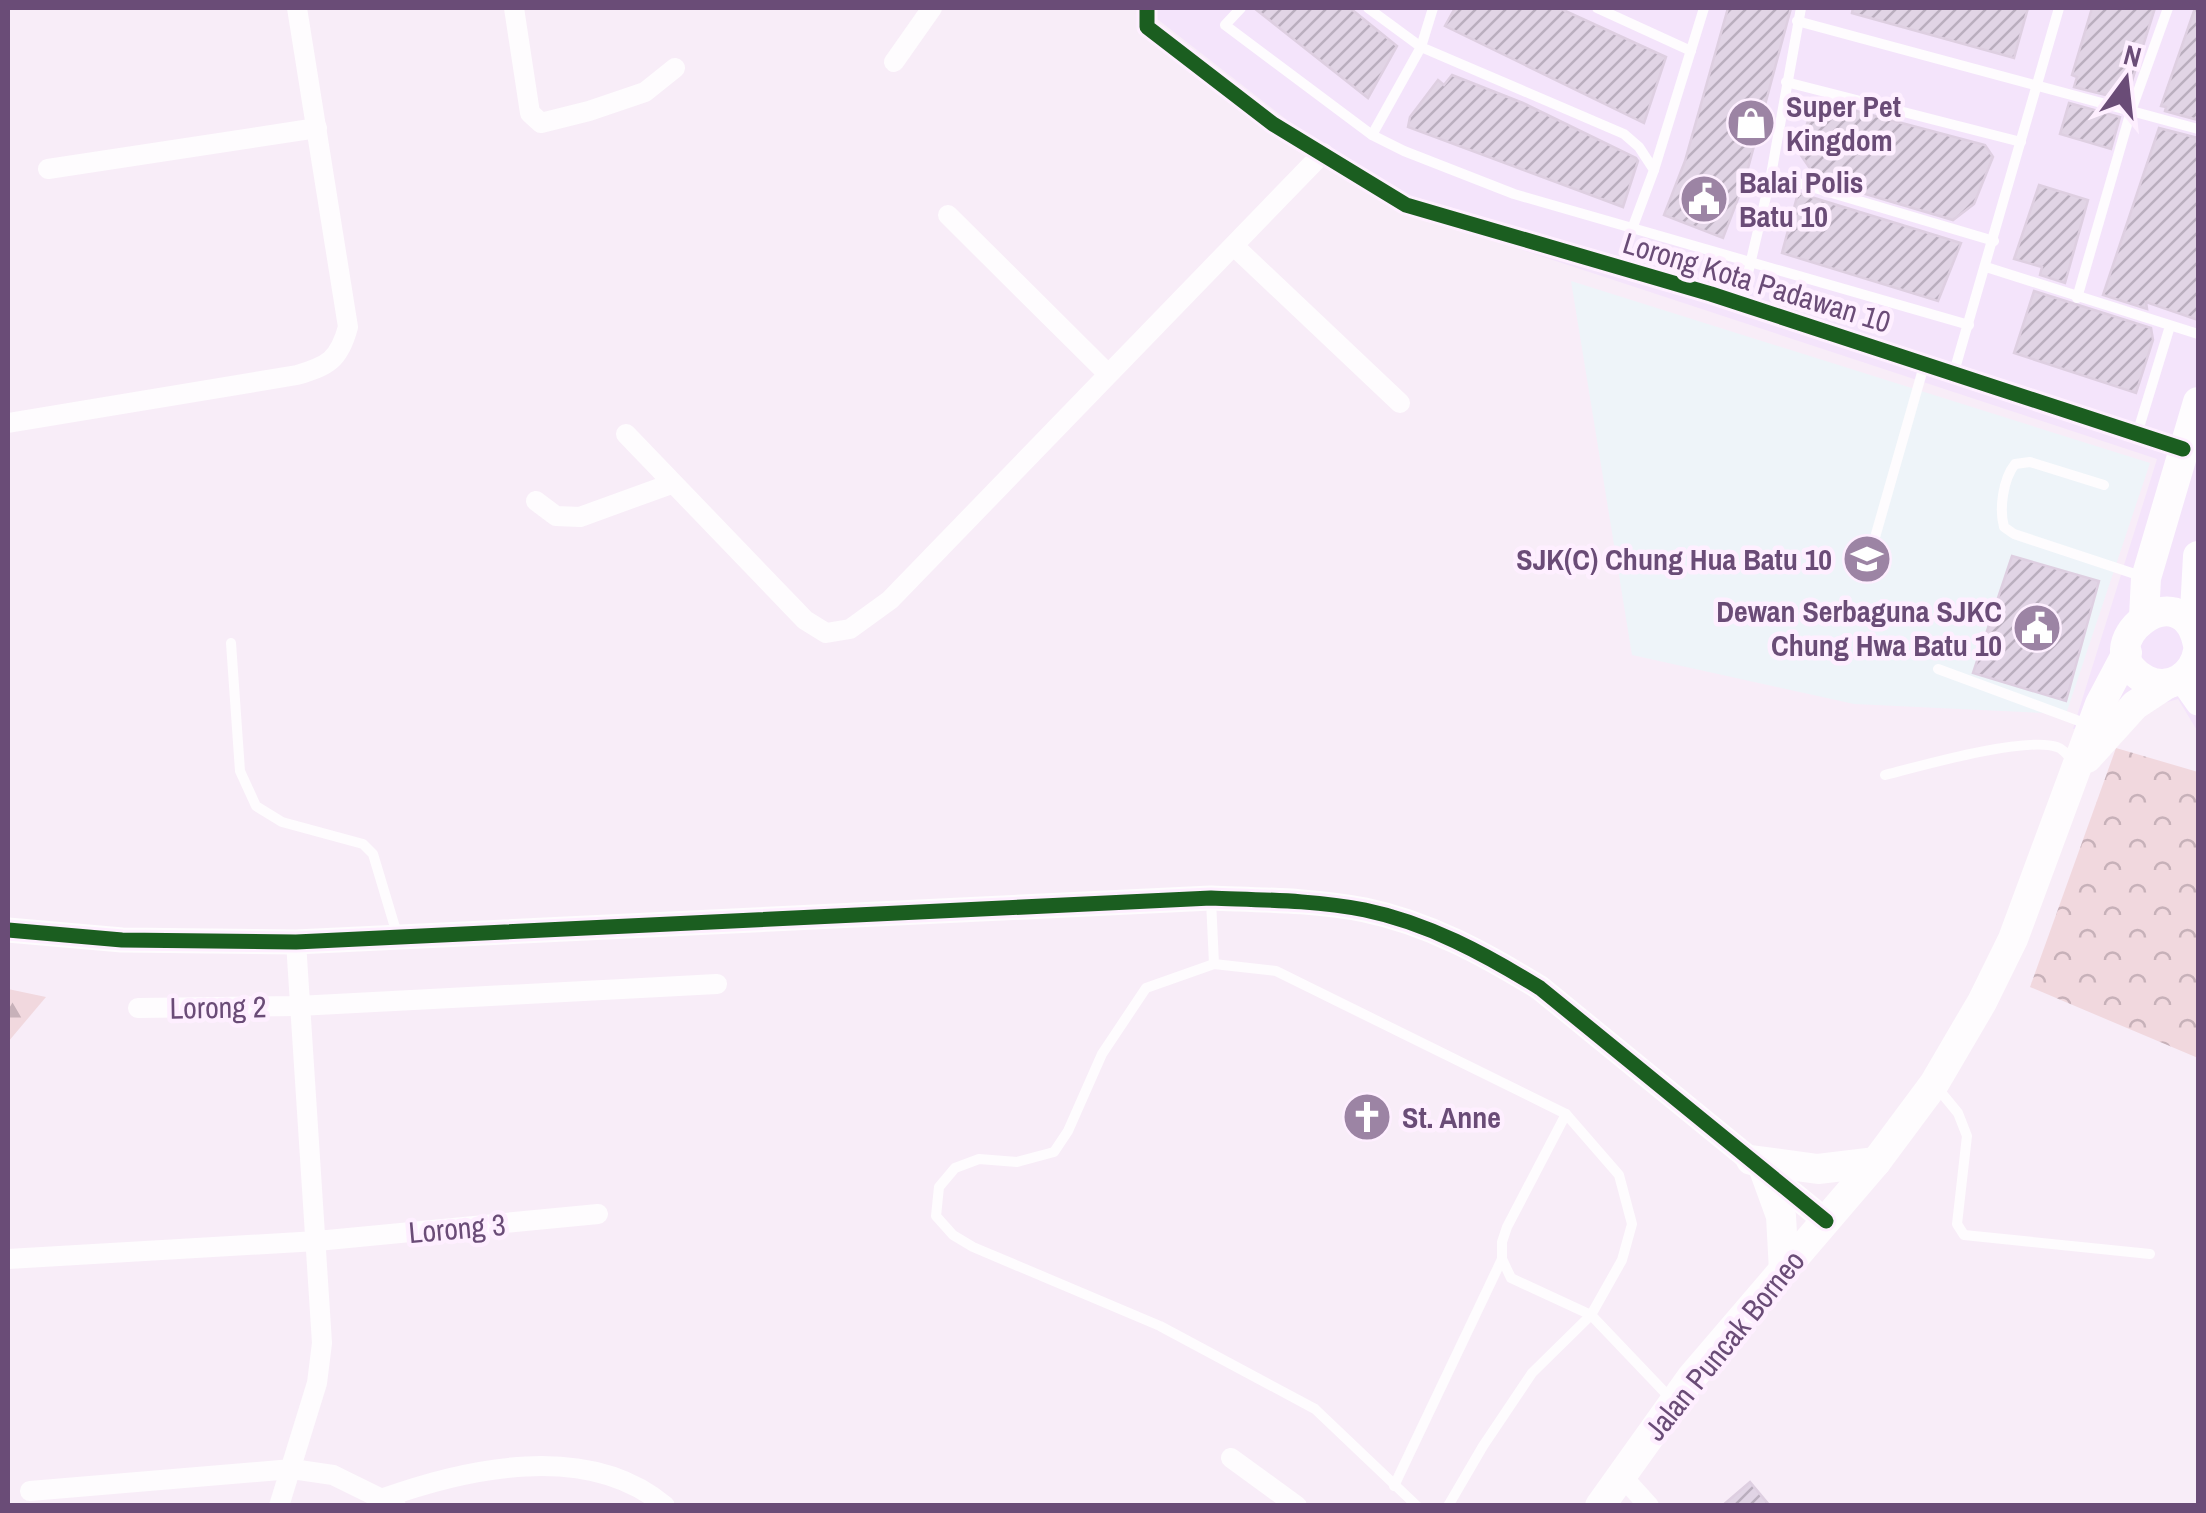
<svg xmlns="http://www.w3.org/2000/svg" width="2206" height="1513" font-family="'Archivo Narrow',sans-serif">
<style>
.commercial{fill:#f4e4fb}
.education{fill:#eef4f9}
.forest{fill:url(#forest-firs)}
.park{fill:url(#park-crowns)}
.building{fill:url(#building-hatch);stroke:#decfe1;stroke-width:2.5}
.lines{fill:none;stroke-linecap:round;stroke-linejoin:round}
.service{stroke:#fefcfe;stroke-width:10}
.minor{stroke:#fefcfe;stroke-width:20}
.tertiary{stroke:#fefcfe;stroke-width:25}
.secondary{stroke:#fefcfe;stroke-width:30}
.cycleway-casing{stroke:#feefff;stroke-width:21}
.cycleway{stroke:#1b5e20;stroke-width:15}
.labels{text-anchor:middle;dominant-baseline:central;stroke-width:9;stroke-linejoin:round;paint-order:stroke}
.poi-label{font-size:30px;font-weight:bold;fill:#6a4c77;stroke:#feefff;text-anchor:start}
.street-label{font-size:30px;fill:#6a4c77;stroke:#feefff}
</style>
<defs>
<pattern id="forest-firs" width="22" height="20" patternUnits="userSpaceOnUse" patternTransform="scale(2.5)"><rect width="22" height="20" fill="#f1d8de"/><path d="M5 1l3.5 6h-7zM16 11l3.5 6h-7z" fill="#c7b1b9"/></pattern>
<pattern id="park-crowns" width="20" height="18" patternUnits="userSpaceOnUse" patternTransform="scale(2.5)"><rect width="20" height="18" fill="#f1d8de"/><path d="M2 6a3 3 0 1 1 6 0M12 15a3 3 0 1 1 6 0" fill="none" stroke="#c7b1b9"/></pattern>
<pattern id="building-hatch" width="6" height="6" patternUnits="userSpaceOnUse" patternTransform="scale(2.5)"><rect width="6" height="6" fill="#e1d4e5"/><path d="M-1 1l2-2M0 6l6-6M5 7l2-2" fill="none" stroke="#baaebe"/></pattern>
</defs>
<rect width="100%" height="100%" fill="#f8edf8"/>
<path class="commercial" d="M 1143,8 L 2198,8 L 2198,732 L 2178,699 L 2073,729 L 2157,459 L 1404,211 Z"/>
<path class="education" d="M 1571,281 L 2150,463 L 2066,714 L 1854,704 L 1632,655 Z"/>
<path class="forest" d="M 8,989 L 46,997 L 8,1042 Z"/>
<path class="park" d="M 2116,748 L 2198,772 L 2198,1058 L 2030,987 Z"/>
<g class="building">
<path d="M 1254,8 L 1350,8 L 1397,46 L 1368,98 Z"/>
<path d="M 1455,8 L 1559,8 L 1666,57 L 1644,123 L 1445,26 Z"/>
<path d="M 1728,8 L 1791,8 L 1744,183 L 1723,238 L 1664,215 L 1685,161 Z"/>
<path d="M 1853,8 L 2028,8 L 2014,58 L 1852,13 Z"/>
<path d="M 2092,8 L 2155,8 L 2126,100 L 2074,87 L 2077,77 L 2072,75 Z"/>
<path d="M 2195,8 L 2198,8 L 2198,120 L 2165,111 L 2166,107 L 2161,106 Z"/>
<path d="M 1452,75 L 1523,103 L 1636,158 L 1638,161 L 1623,207 L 1408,127 L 1410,117 L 1438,80 L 1444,85 Z"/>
<path d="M 1815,100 L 1985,145 L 1993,157 L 1974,204 L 1953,220 L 1818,180 L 1798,151 Z"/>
<path d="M 2069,103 L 2120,117 L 2111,149 L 2060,134 Z"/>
<path d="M 2159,128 L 2198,138 L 2198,320 L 2146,302 L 2147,309 L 2103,295 Z"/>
<path d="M 2039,185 L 2088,200 L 2065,283 L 2040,275 L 2042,267 L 2014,259 Z"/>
<path d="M 1798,193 L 1961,243 L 1938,301 L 1782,253 Z"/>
<path d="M 2034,291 L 2151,328 L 2153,340 L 2136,393 L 2014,353 Z"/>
<path d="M 2012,556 L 2099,581 L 2066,701 L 1973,673 Z"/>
<path d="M 1750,1482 L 1770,1506 L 1722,1506 Z"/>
</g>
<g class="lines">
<g class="service">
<path d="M 1241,8 L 1225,25 L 1372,135 L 1404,151 L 1514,194 L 1969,325"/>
<path d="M 1368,8 L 1421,47 L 1624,134 L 1639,147 L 1654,170 L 1632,229"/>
<path d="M 1597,8 L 1691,51"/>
<path d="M 1797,21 L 2198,129"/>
<path d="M 1786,82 L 2021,142"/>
<path d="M 1372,135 L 1421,47 L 1433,8"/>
<path d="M 1654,170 L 1704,8"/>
<path d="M 1771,175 L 1994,241"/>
<path d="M 1986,267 L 2198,334"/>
<path d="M 2077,298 L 2131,111 L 2168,8"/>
<path d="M 1741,303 L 1771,175 L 1801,8"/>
<path d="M 1954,372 L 2059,8"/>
<path d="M 2137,434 L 2170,326"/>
<path d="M 2104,485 L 2030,462 L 2015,464 C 2003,479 1999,509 2004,527 L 2014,534 L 2144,577"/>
<path d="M 1864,576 L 1925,362"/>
<path d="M 231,643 L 240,771 L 256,806 L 282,822 L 363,844 L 373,854 L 397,934"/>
<path d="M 1938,669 L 2087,724"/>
<path d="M 1885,775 C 1920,766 2025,736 2057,747 C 2064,749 2069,757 2074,763"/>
<path d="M 1211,900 L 1214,964"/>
<path d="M 1935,1085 L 1958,1113 L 1967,1136 L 1957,1224 L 1964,1235 L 2150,1254"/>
<path d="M 1566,1114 L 1507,1227 L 1502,1242 L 1502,1259 L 1511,1278 L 1591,1315 L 1673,1401"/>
<path d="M 1394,1486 L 1502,1259"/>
<path d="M 1417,1506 L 1315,1409 L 1160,1326 L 973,1247 L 953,1235 L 936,1216 L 939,1187 L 955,1168 L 979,1159 L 1017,1162 L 1054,1152 L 1068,1131 L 1102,1054 L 1146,988 L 1214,964 L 1276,971 L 1566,1114 L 1619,1175 L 1632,1224 L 1622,1260 L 1591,1315 L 1532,1373 L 1483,1446 L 1448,1506"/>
</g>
<g class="minor">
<path d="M 514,8 L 530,113 L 541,123 L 589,111 L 645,92 L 675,68"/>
<path d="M 1147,8 L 1147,27 L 1273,124 L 1406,205 L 1711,294 L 2183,449"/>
<path d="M 894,62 L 932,8"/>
<path d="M 48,169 L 317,128"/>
<path d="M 948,215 L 1108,374"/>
<path d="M 1234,246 L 1400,403"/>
<path d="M 8,423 L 297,375 C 328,366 339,360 348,327 L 297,8"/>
<path d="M 626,434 L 805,620 L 826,633 L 850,629 L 890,600 L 1323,153"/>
<path d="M 536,501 L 556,516 L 580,517 L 671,484"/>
<path d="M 138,1008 L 298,1006 L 717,984"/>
<path d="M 8,1259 L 317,1241 L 598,1214"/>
<path d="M 1231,1458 L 1297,1506"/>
<path d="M 1620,1474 L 1649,1506"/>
<path d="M 30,1491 L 292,1469 L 333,1475 L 396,1506"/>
<path d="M 381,1499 C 467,1468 588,1441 665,1506"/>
<path d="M 279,1506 L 317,1383 L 322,1343 L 296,942"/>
</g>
<g class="tertiary">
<path d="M 2181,679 L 2198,703"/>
<path d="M 8,930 L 122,940 L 296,942 L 1211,898 C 1262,900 1315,900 1365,910 C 1428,923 1485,954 1540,988 L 1826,1221"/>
</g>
<g class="secondary">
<path d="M 2144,617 L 2146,578 L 2198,402"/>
<path d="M 2194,630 L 2198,556"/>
<path d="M 2198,645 C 2183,566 2082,647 2146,680 C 2170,692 2194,675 2198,651"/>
<path d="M 2087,758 L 2135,705 L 2167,684"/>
<path d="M 1751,1160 L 1818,1169 L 1876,1162"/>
<path d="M 1765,1172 L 1781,1216 L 1784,1271"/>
<path d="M 1600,1506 L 1692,1377 L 1876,1162 L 1934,1084 L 1982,1002 L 2013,939 L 2100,704 L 2127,653"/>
</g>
<g class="cycleway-casing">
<g id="cycleway">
<path d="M 1147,8 L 1147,27 L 1273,124 L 1406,205 L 1711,294 L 2183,449"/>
<path d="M 8,930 L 122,940 L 296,942 L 1211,898 C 1262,900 1315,900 1365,910 C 1428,923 1485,954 1540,988 L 1826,1221"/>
</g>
</g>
<use href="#cycleway" class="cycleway"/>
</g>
<defs>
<g id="shop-disc" transform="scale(2.5)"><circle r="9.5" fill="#9c84a4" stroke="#feefff"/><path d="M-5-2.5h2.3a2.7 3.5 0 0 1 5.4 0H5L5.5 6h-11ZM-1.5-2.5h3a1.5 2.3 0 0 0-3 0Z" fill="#fff"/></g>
<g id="civic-disc" transform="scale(2.5)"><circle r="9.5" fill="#9c84a4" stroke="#feefff"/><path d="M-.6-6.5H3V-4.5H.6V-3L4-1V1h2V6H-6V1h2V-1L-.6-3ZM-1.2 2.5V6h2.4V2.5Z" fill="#fff"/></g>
<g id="school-disc" transform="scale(2.5)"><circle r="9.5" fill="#9c84a4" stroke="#feefff"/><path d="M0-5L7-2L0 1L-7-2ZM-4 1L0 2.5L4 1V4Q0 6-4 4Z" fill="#fff"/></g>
<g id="church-disc" transform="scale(2.5)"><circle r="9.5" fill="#9c84a4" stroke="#feefff"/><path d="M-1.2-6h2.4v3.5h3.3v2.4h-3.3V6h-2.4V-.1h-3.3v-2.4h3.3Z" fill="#fff"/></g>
</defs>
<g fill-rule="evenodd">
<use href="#shop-disc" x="1751" y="123"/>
<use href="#civic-disc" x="1704" y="199"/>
<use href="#school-disc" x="1867" y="559"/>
<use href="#civic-disc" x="2037" y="628"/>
<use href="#church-disc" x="1367" y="1117"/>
</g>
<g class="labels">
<g class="poi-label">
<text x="1786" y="106">Super Pet<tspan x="1786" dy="34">Kingdom</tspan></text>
<text x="1739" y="182">Balai Polis<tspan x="1739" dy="34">Batu 10</tspan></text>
<text x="1832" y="559" text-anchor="end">SJK(C) Chung Hua Batu 10</text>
<text x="2002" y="611" text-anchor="end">Dewan Serbaguna SJKC<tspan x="2002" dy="34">Chung Hwa Batu 10</tspan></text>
<text x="1402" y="1117">St. Anne</text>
</g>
<g class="street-label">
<text transform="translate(1757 282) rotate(17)">Lorong Kota Padawan 10</text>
<text transform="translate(218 1007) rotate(-1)">Lorong 2</text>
<text transform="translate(457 1228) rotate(-5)">Lorong 3</text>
<text transform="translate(1724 1345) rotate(-51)">Jalan Puncak Borneo</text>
</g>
</g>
<rect width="2206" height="1513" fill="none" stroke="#6a4c77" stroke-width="20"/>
<g transform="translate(2126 80) rotate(15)" stroke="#feefff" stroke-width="8" paint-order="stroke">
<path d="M0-8L18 38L0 25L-18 38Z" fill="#6a4c77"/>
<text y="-15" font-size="28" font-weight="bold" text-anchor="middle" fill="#6a4c77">N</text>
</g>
</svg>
